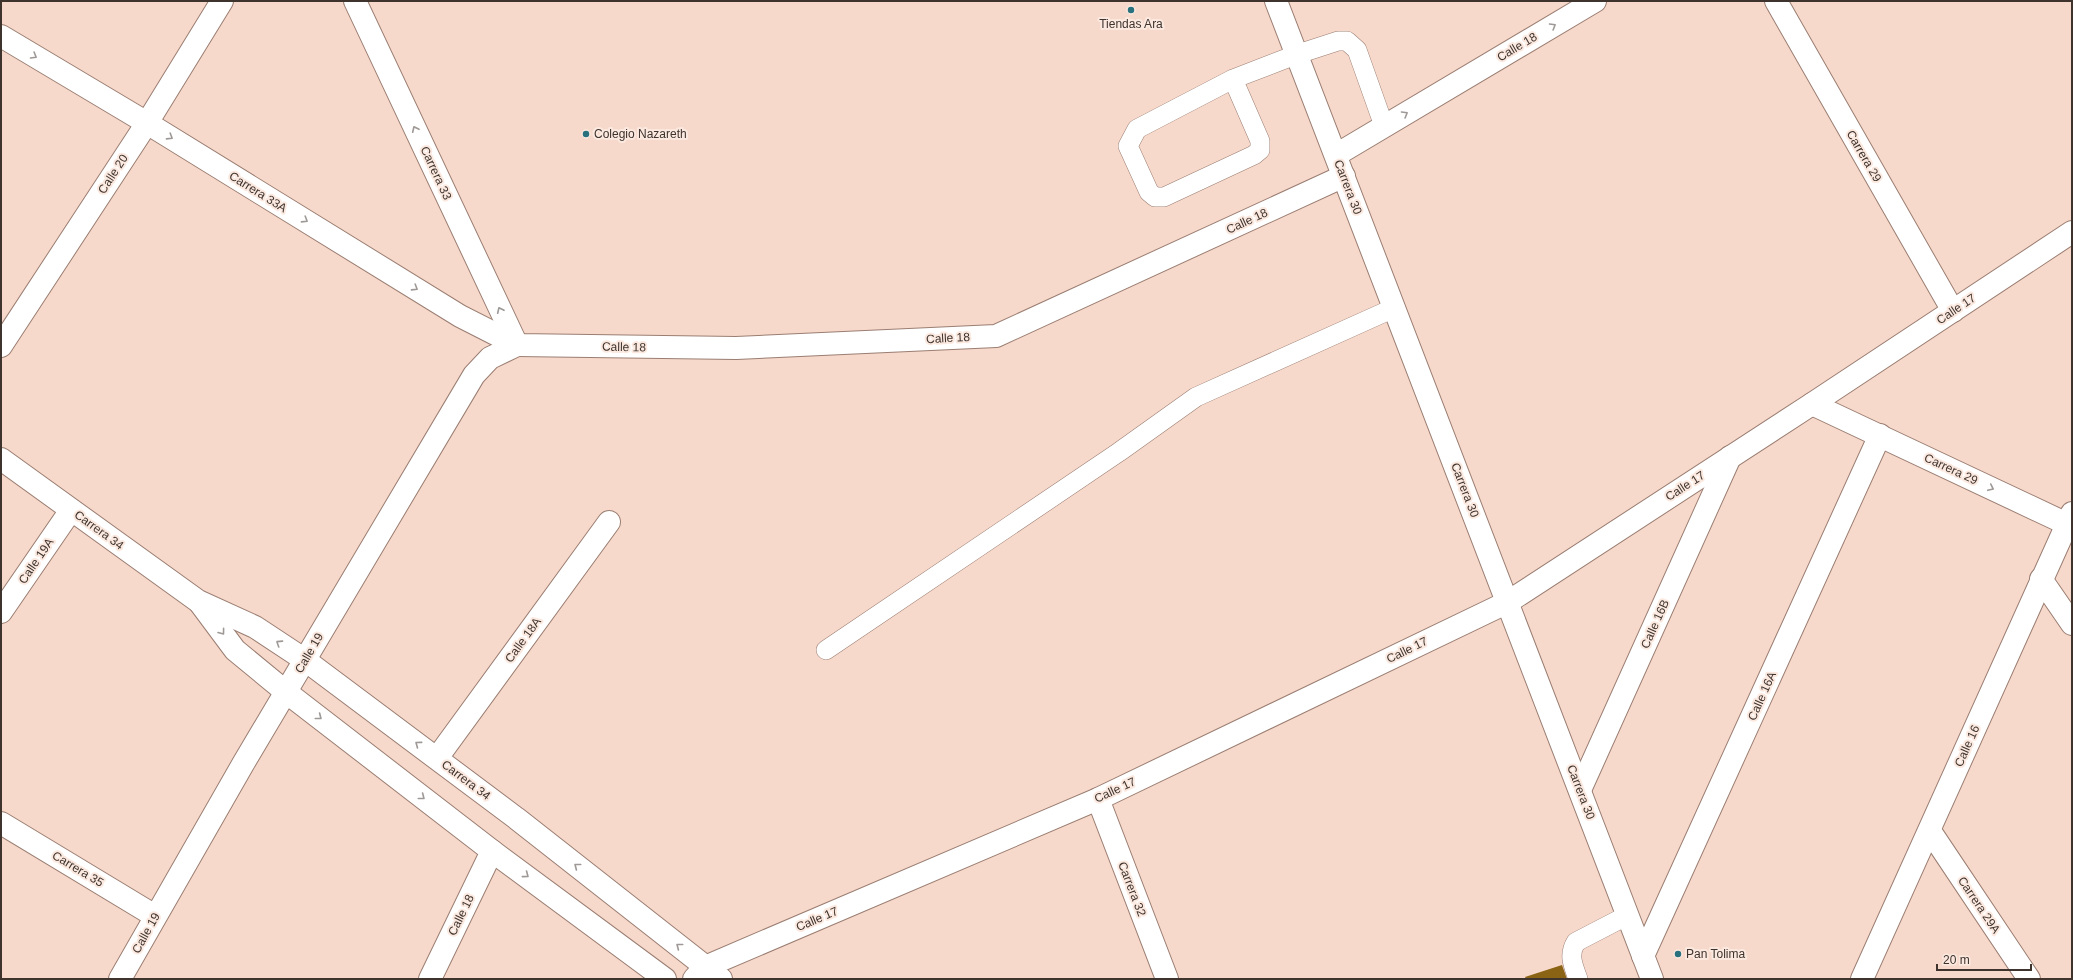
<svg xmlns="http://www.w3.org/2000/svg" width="2073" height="980" font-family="Helvetica,sans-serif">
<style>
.building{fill:#8a6314}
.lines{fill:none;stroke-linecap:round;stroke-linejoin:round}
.service-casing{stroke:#9a7e72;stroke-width:20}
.minor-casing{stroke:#9a7e72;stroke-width:24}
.tertiary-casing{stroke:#9a7e72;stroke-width:24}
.secondary-casing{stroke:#9a7e72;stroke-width:24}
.service{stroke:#fff;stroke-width:19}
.minor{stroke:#fff;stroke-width:22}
.tertiary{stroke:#fff;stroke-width:22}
.secondary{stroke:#fff;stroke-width:22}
.oneway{stroke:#9e9996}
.poi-dot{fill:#29717c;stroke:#fbe9e0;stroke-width:1.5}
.labels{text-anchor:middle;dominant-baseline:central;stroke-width:4;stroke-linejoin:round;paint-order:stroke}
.poi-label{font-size:12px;fill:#3e332d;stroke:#fbe9e0;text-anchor:start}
.street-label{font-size:12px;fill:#3e332d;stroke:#fbe9e0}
</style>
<rect width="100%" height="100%" fill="#f7d9cb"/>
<path class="building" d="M 1562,965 L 1567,979 L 1526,979 L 1525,977 Z"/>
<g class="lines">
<g class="service-casing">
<g id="service">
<path d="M 1233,79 L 1260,141 L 1260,150 L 1254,155 L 1164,197 L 1155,197 L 1149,192 L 1128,146 L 1137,129 L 1233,79 L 1298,54 L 1338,41 L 1347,41 L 1357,50 L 1384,126"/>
<path d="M 826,650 L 1119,452 L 1196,397 L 1394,308"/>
<path d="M 1578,979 C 1573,965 1568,955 1576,942 L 1628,915"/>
</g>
</g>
<g class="minor-casing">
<g id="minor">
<path d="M 355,1 L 517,345"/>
<path d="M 1776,1 L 1953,311"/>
<path d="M 1,36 L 147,123 L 460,316 L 517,345 L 736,348 L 996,336 L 1344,176"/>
<path d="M 1,346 L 147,123 L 222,1"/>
<path d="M 1812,404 L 2067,524"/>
<path d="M 1,459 L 198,601 L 255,627 L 305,660 L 516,818 L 721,979"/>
<path d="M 2041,579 L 2072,624"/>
<path d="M 200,603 L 235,650 L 286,692 L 492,851 L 665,979"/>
<path d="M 1,612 L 71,510"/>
<path d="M 437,758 L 609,522"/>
<path d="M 1580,790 L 1730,457"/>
<path d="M 1098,799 L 1167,979"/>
<path d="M 1,823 L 155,916"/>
<path d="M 1930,831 L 2029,979"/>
<path d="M 1643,956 L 1880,435"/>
<path d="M 120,979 L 243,764 L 474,375 L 490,358 L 517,345"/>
<path d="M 430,979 L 492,851"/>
<path d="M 694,979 L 705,967 L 1098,799 L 1508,602 L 1812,404 L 2072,232"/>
<path d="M 1862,979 L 2072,513"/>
</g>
</g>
<g class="tertiary-casing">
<path id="tertiary" d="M 1336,155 L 1595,1"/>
</g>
<g class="secondary-casing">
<path id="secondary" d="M 1276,1 L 1652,979"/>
</g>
<use href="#service" class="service"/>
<use href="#minor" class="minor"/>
<use href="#tertiary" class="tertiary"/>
<use href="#secondary" class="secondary"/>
</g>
<defs><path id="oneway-chevron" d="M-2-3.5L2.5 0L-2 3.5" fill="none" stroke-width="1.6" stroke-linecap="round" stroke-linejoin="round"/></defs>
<g class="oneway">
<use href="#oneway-chevron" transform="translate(1553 26) rotate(-31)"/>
<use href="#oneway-chevron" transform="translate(34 56) rotate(31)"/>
<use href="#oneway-chevron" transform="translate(1405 114) rotate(-31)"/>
<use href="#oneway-chevron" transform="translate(415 129) rotate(-115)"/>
<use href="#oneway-chevron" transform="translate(170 137) rotate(32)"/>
<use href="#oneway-chevron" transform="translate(305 220) rotate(32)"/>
<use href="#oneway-chevron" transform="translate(415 288) rotate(32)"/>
<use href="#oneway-chevron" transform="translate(500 310) rotate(-115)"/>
<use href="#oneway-chevron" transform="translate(1991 488) rotate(25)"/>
<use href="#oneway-chevron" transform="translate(222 632) rotate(53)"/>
<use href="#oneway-chevron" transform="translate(279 643) rotate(-147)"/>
<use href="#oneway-chevron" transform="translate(319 717) rotate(38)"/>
<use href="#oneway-chevron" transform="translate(418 744) rotate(-143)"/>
<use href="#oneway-chevron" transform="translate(422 797) rotate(38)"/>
<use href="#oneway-chevron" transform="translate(577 866) rotate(-142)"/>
<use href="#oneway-chevron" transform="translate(526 875) rotate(37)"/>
<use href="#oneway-chevron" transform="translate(679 946) rotate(-142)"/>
</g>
<g class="poi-dot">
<circle cx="1131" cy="10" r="4"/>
<circle cx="586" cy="134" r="4"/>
<circle cx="1678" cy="954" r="4"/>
</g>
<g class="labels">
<g class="poi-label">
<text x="1131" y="24" text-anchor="middle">Tiendas Ara</text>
<text x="594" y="134">Colegio Nazareth</text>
<text x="1686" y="954">Pan Tolima</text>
</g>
<g class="street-label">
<text transform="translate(1517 47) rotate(-31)">Calle 18</text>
<text transform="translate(1864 156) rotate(60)">Carrera 29</text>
<text transform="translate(436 173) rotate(65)">Carrera 33</text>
<text transform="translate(113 174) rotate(-57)">Calle 20</text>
<text transform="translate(1348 187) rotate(69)">Carrera 30</text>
<text transform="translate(258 192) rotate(32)">Carrera 33A</text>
<text transform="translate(1247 221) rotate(-25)">Calle 18</text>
<text transform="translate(1956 309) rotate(-34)">Calle 17</text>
<text transform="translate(948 338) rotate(-3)">Calle 18</text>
<text transform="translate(624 347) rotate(1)">Calle 18</text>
<text transform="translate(1951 469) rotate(25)">Carrera 29</text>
<text transform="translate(1685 486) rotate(-33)">Calle 17</text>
<text transform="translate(1465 490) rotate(69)">Carrera 30</text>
<text transform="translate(99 530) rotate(36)">Carrera 34</text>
<text transform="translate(36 561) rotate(-56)">Calle 19A</text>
<text transform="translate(1655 624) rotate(-66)">Calle 16B</text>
<text transform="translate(523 640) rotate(-54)">Calle 18A</text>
<text transform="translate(1407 650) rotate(-26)">Calle 17</text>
<text transform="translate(309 653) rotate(-60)">Calle 19</text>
<text transform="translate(1762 696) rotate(-66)">Calle 16A</text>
<text transform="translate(1967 746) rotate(-66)">Calle 16</text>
<text transform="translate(466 780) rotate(37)">Carrera 34</text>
<text transform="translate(1115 790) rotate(-25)">Calle 17</text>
<text transform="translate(1581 792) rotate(69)">Carrera 30</text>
<text transform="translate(78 869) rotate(31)">Carrera 35</text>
<text transform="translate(1132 889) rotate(69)">Carrera 32</text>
<text transform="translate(1979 905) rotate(56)">Carrera 29A</text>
<text transform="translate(461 915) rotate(-64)">Calle 18</text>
<text transform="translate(817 919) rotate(-23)">Calle 17</text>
<text transform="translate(146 933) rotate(-61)">Calle 19</text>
</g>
</g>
<rect width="2073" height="980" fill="none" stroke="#3e332d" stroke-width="4"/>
<path d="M1937 964v6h94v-6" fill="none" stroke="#3e332d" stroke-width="2"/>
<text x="1943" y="964" font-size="12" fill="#3e332d" stroke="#fbe9e0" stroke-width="3" paint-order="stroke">20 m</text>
</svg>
